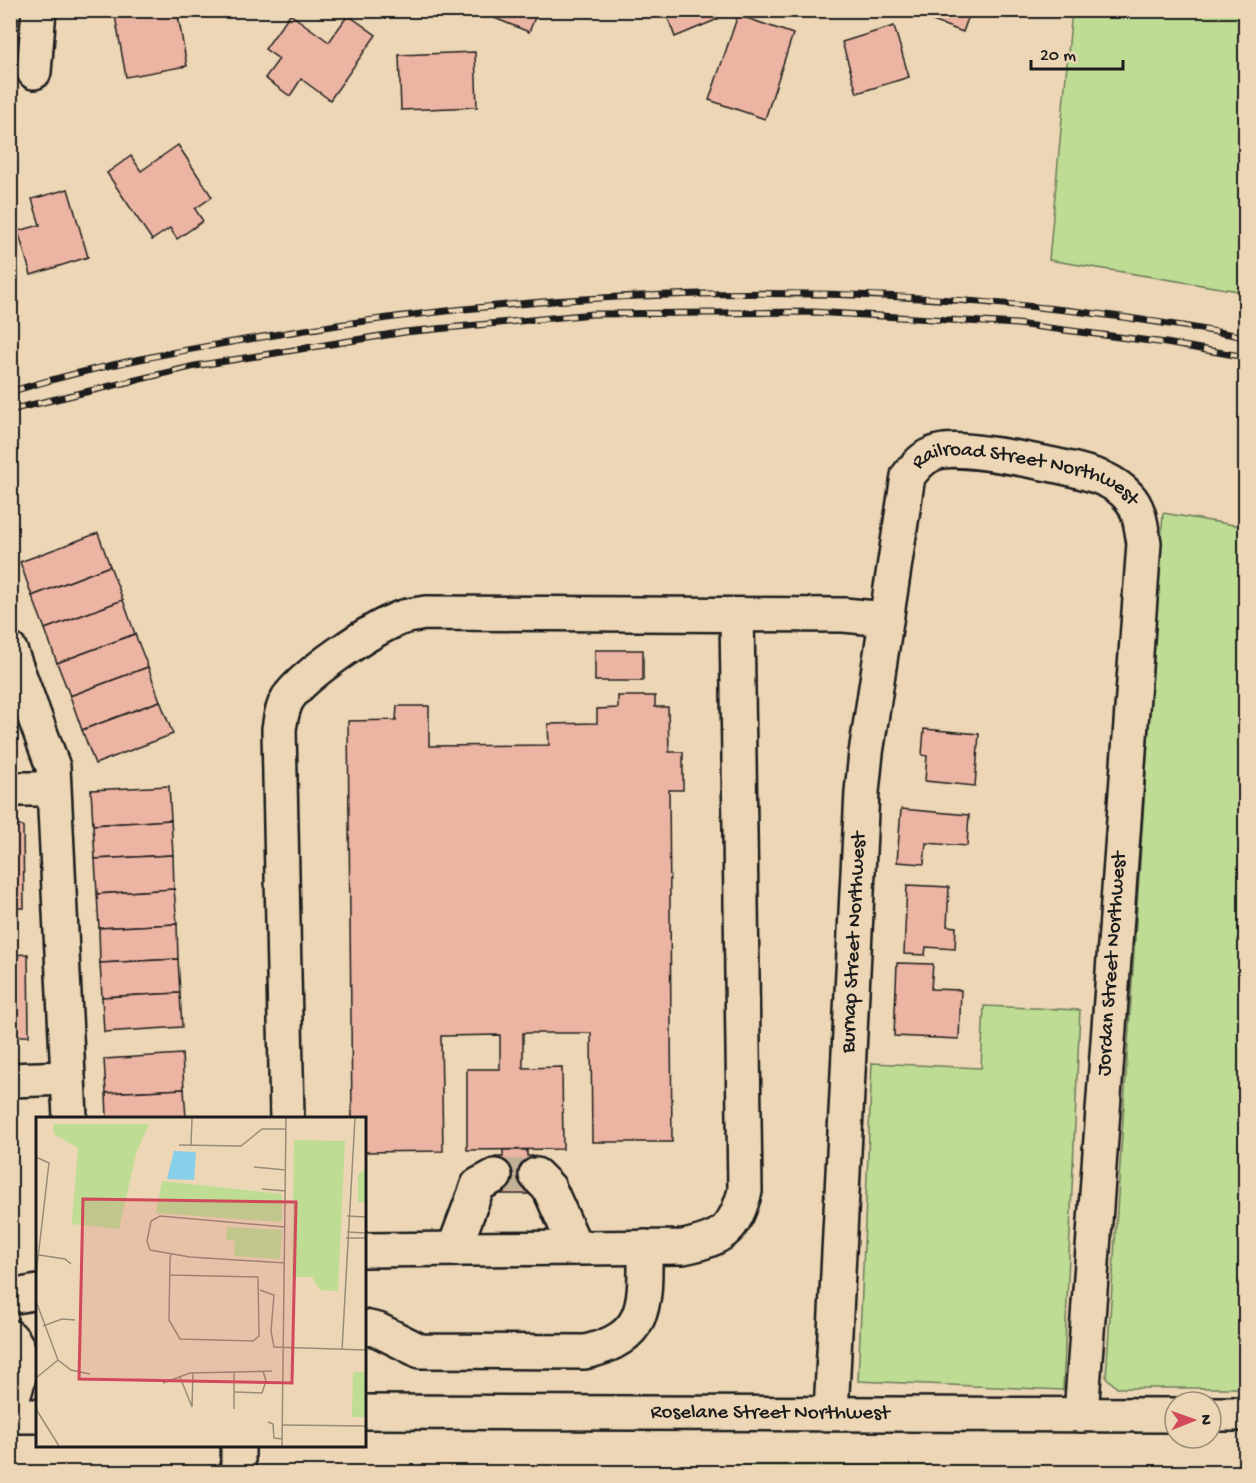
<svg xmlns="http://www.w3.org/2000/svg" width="1256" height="1483" font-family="'Gochi Hand',sans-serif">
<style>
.green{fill:#bedc94;stroke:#6d7c58;stroke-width:1.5}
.building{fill:#ecb4a2;stroke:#1c1c1c;stroke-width:1.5}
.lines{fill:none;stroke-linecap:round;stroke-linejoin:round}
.minor-tunnel{stroke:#c2b196;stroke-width:33;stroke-dasharray:33 16;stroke-linecap:butt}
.minor-casing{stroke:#1c1c1c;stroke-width:38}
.minor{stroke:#ecd6b5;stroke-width:33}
.rail-casing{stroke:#1c1c1c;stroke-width:7}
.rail{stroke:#ecd6b5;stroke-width:4.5;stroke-dasharray:14;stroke-linecap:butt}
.labels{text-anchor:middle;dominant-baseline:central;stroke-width:4.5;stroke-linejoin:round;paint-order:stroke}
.street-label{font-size:21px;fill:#1c1c1c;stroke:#ecd6b5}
.inset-road{fill:none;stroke:#998c78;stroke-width:1.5}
.view{fill:#d1495b;fill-opacity:0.15;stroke:#d1495b;stroke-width:3}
.inset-edge{fill:none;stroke:#1c1c1c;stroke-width:3}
</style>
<rect width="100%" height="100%" fill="#ecd6b5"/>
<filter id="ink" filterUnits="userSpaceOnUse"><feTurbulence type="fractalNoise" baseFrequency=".0167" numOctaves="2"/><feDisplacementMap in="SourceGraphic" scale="12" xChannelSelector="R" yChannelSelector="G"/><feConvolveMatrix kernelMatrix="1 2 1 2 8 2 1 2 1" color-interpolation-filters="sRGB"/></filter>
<g filter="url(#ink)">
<g class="green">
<path d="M 1072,10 L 1245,11 L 1245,292 L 1049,260 Z"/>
<path d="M 1163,513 L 1245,527 L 1245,1388 L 1117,1388 L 1106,1377 Z"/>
<path d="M 984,1006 L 1080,1010 L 1063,1390 L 858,1381 L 872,1063 L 981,1068 Z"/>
<path d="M 734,1465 L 1245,1466 L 1246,1472 L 734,1472 Z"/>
</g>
<g class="building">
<path d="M 114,10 L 177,10 L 187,66 L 126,77 Z"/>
<path d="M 489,10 L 538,10 L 529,32 L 487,15 Z"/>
<path d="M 665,10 L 715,10 L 718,19 L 675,37 Z"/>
<path d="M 921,10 L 971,10 L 963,32 L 919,16 Z"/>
<path d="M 290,14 L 329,42 L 348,15 L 376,35 L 330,100 L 301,79 L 290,96 L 265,78 L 279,59 L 265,49 Z"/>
<path d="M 738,15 L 793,34 L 765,119 L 709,100 Z"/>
<path d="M 894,26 L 909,77 L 857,93 L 842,42 Z"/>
<path d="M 475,52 L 477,107 L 401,110 L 399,55 Z"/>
<path d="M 178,145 L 212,197 L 195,209 L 203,221 L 177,239 L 170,228 L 152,240 L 107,173 L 131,156 L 141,171 Z"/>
<path d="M 68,189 L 88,257 L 31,275 L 18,231 L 40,225 L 32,199 Z"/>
<path d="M 98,533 L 110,566 L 32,596 L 20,562 Z"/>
<path d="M 110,566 L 123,600 L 45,629 L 32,596 Z"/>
<path d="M 123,600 L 135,634 L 57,663 L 45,629 Z"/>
<path d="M 135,634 L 148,667 L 70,696 L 57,663 Z"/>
<rect x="595" y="650" width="48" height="31"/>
<path d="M 148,667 L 160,701 L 82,730 L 70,696 Z"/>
<path d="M 618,696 L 655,696 L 655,707 L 668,707 L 669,752 L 683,752 L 683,790 L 669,790 L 672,1142 L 592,1142 L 591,1033 L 523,1033 L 523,1068 L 562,1067 L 563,1149 L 467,1150 L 467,1069 L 500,1069 L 500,1035 L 441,1036 L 443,1151 L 364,1152 L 364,1118 L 352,1118 L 348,721 L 396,720 L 397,706 L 429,706 L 429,746 L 549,745 L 548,724 L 597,723 L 597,709 L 618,708 Z"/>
<path d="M 160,701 L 173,734 L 95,764 L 82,730 Z"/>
<path d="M 924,729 L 979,734 L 975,786 L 925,781 L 927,756 L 922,755 Z"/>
<path d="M 169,786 L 171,820 L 93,825 L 91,790 Z"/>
<path d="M 901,809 L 969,815 L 967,846 L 926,843 L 924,864 L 897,862 Z"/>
<path d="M 171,820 L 173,855 L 95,859 L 93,825 Z"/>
<path d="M 10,826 L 23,826 L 24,908 L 10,908 Z"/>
<path d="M 173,855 L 174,889 L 97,894 L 95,859 Z"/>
<path d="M 907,885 L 949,887 L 947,926 L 956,927 L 955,949 L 926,947 L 925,955 L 904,954 Z"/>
<path d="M 174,889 L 177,924 L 99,928 L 97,894 Z"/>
<path d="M 177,924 L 178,959 L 100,963 L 99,928 Z"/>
<path d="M 28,954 L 29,1036 L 10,1036 L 10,955 Z"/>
<path d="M 178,959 L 180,993 L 102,997 L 100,963 Z"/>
<path d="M 897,963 L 933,964 L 931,989 L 961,990 L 959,1039 L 894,1036 Z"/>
<path d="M 180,993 L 182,1027 L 104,1032 L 102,997 Z"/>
<path d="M 182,1054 L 184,1089 L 106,1093 L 104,1059 Z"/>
<path d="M 184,1089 L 186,1118 L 107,1118 L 106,1093 Z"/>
<path d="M 503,1150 L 527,1150 L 527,1156 L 536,1156 L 537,1194 L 495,1194 L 495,1157 L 503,1157 Z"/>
</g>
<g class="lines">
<path class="minor-tunnel" d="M 495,1176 L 536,1175"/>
<g class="minor-casing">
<g id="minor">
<path d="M 34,72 L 39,10"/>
<path d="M 10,650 L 53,767 L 70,1118"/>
<path d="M 10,789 L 53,789"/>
<path d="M 10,1080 L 68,1078"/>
<path d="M 287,1118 L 279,729 C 281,717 282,708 288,698 C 306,673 370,630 398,619 C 406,615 416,615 425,613 L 844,615 L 886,619"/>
<path d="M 536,1175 L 549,1188 L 576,1248"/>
<path d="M 454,1249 L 478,1185 L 495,1176"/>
<path d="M 364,1250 L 683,1247 C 722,1239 734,1231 745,1191 L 737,615"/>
<path d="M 10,1297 L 38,1292"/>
<path d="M 364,1327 L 378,1330 L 420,1351 L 585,1352 C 649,1338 645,1303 645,1247"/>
<path d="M 10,1337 C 30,1357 17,1383 10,1408"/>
<path id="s1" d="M 364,1412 L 1175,1415"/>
<path id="s2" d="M 831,1413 L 862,792 L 866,753 L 908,476 C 918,463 927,453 944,451 C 970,447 1081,468 1106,480 C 1113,483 1123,490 1128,496 C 1140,508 1141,527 1144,543 L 1081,1415"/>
<path d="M 1211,1414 L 1246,1414"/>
<path d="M 10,1416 L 38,1416"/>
<path d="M 238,1446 L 238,1472"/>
</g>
</g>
<use href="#minor" class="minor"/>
<g class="rail-casing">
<g id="rail">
<path d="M 10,392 C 99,364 195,348 286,333 C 602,281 931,278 1246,337"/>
<path d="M 10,410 L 195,366 L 405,332 L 593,314 L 813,312 L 1017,324 L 1166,343 L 1246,357"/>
</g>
</g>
<use href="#rail" class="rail"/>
</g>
</g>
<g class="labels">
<g class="street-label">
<text stroke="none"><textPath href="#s2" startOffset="1071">Railroad Street Northwest</textPath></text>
<text stroke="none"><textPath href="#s2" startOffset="471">Burnap Street Northwest</textPath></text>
<text transform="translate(1113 964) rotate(-86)">Jordan Street Northwest</text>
<text stroke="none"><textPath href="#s1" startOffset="406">Roselane Street Northwest</textPath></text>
</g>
</g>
<g transform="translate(36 1117)">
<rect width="330" height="330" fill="#ecd6b5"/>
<path d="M 17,7 L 113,7 L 100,37 L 83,112 L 36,107 L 42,31 L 18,17 ZM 258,23 L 309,24 L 302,174 L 284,173 L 276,160 L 256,160 ZM 330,51 L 330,86 L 322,85 L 322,58 ZM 126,64 L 246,77 L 246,105 L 120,96 ZM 191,110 L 246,113 L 244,142 L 198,139 L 199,124 L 190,123 ZM 317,255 L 330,255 L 330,300 L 316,300 Z" fill="#bedc94"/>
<path d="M 138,34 L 160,35 L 158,63 L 131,62 Z" fill="#88d0ea"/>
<path class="inset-road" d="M 143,28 L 205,29 L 226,12 L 250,12M 155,28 L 156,1M 0,40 L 13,46 L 0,158M 218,50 L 250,53M 226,72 L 250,74M 311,99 L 330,100M 311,115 L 330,116M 310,121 L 330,121M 3,138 L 29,142 L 35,147M 249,146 L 154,140 L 114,133 L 111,124 L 115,104 L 124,99 L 249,110M 134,158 L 222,160 L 223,219 L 217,224 L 144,222 L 133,203 L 134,142 L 135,136M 224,173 L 238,178 L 235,214 L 238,230 L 330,233M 0,184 L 22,243 L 35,253 L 54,257M 7,209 L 26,202 L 39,203M 306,233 L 319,1M 144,260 L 156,290 L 157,256M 0,261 L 22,243M 127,266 L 154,256 L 236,254M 199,275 L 226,276 L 230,264 L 227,254M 0,292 L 23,329M 198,292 L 198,255M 232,305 L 237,307 L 238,321 L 247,322M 247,308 L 330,309M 246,329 L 250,1"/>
<path class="view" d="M 47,82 L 260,85 L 256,266 L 43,262 Z"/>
<rect width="330" height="330" class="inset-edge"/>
</g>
<rect width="1256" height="1483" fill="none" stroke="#ecd6b5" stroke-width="36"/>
<rect x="18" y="18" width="1220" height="1447" fill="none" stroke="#1c1c1c" stroke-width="2" filter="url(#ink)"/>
<g transform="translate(1193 1420) rotate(89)"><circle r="28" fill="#ecd6b5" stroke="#998c78" stroke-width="1.5"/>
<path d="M0-4.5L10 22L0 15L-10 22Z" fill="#d1495b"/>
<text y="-9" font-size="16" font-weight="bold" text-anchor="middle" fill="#1c1c1c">N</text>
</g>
<path d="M1031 60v9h92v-9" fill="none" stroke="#1c1c1c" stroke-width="3"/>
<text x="1040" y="60" font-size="18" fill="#1c1c1c" stroke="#ecd6b5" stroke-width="4.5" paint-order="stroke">20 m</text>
</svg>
